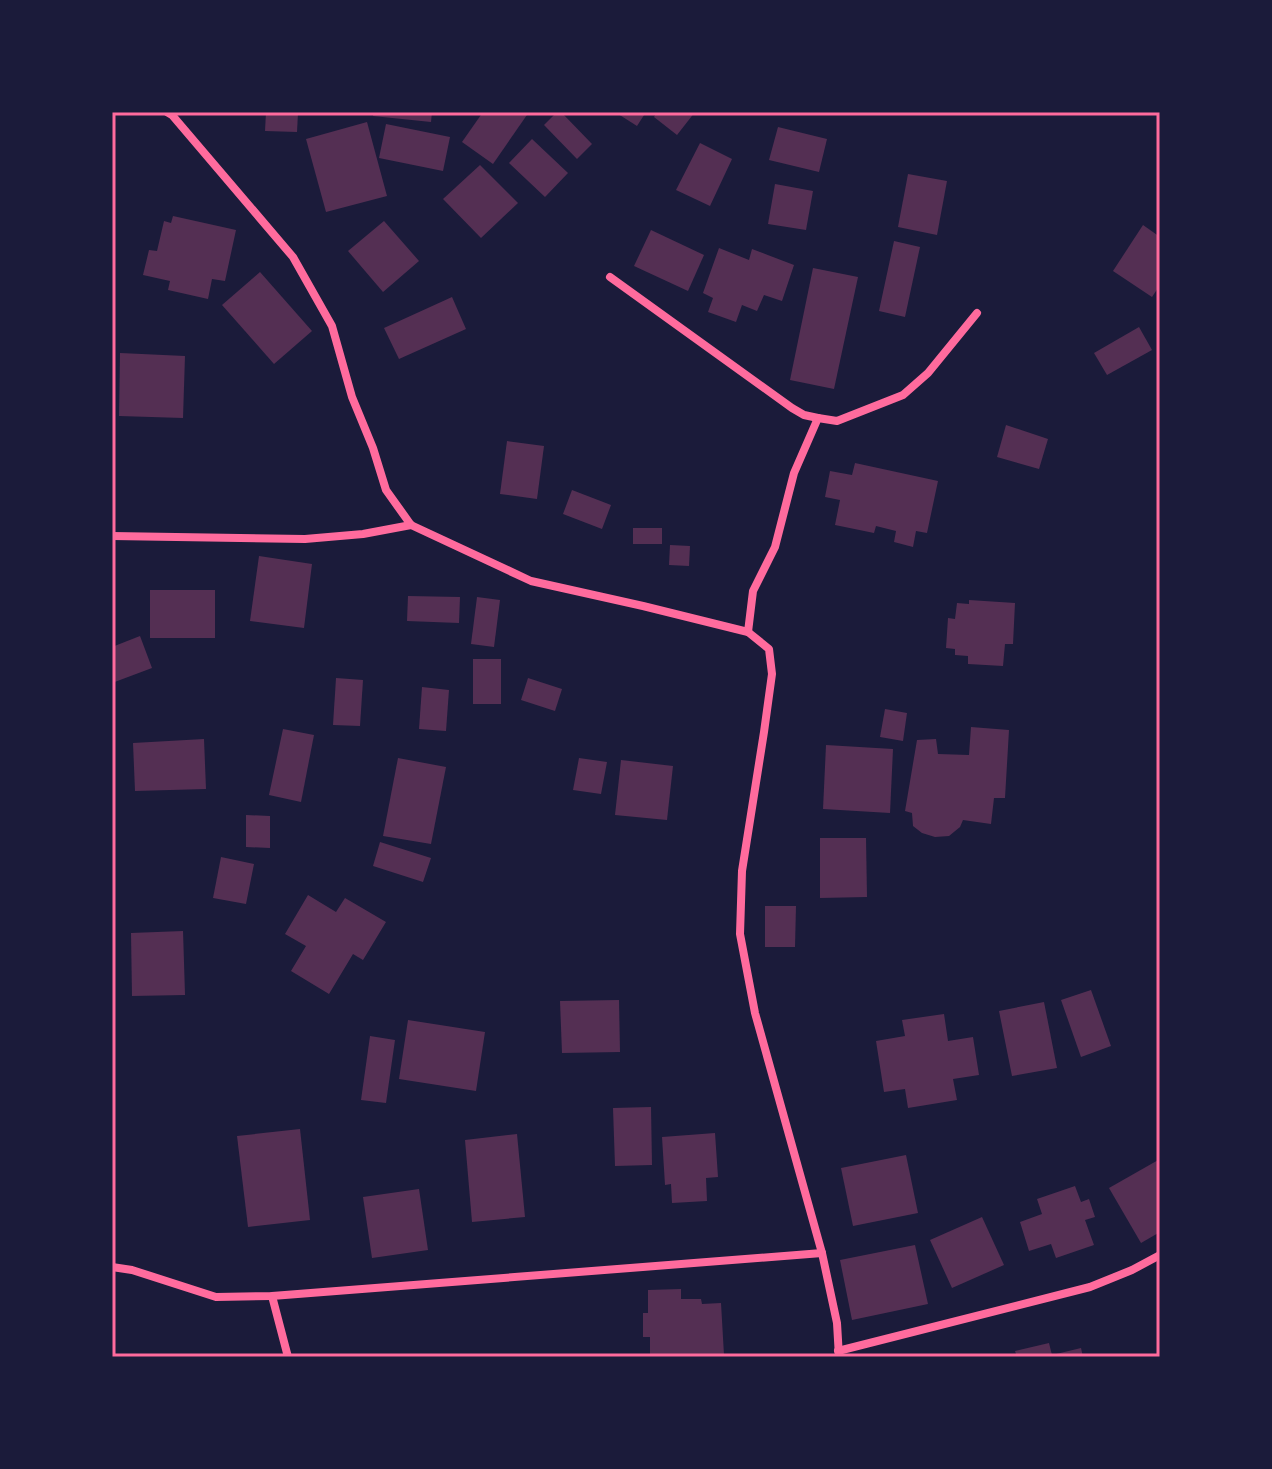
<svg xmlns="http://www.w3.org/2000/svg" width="1272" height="1469" font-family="'Varela Round',sans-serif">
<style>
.building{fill:#542f53}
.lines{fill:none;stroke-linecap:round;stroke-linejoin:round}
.minor{stroke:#ff6b9d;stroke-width:8}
.neatline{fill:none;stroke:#ff6b9d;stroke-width:3}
</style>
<rect width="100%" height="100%" fill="#1b1b3a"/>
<g class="building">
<path d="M 266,112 L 298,113 L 297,132 L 265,131 Z"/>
<path d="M 374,112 L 432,112 L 431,122 L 373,116 Z"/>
<path d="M 483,112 L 529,112 L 493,164 L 462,142 Z"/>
<path d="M 557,112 L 561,112 L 592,144 L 577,159 L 544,125 Z"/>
<path d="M 615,112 L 646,112 L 637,126 Z"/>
<path d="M 657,112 L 695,112 L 677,135 L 654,117 Z"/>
<path d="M 367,122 L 387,196 L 326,212 L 306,139 Z"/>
<path d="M 386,124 L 450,137 L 443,171 L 379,158 Z"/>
<path d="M 778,127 L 827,139 L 819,172 L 769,160 Z"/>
<path d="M 532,139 L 568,173 L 545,197 L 509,163 Z"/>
<path d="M 700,143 L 732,159 L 710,206 L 676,190 Z"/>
<path d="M 480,165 L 518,203 L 481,238 L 443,199 Z"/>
<path d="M 908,174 L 947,181 L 937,235 L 898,227 Z"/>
<path d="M 775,184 L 813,191 L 806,230 L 768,224 Z"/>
<path d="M 173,216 L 236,230 L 225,281 L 212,279 L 208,299 L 168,290 L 170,281 L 143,275 L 149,250 L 157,251 L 164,221 L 171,223 Z"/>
<path d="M 384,221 L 419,261 L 383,292 L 348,251 Z"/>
<path d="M 1143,225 L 1160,237 L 1160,285 L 1152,297 L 1113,271 Z"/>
<path d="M 651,230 L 704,255 L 688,291 L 634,266 Z"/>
<path d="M 894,241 L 920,247 L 905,317 L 879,311 Z"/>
<path d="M 719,248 L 749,260 L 752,249 L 794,265 L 782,301 L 764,295 L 757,311 L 742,305 L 736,322 L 708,312 L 713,298 L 703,293 Z"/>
<path d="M 813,268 L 858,277 L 834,389 L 790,380 Z"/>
<path d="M 260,272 L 312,331 L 274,364 L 222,305 Z"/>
<path d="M 452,297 L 466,329 L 399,359 L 384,328 Z"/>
<path d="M 1139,327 L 1152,350 L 1107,375 L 1094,353 Z"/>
<path d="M 120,353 L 185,356 L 183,418 L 119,416 Z"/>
<path d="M 1006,425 L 1048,439 L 1039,469 L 997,457 Z"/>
<path d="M 507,441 L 544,446 L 537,499 L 500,494 Z"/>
<path d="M 855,463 L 938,481 L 927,533 L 916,531 L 913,547 L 894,542 L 896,531 L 876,526 L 874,533 L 835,525 L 840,500 L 825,497 L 830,471 L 852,475 Z"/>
<path d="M 572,490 L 611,505 L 602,529 L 563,514 Z"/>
<rect x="633" y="528" width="29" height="16"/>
<path d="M 670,545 L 690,546 L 689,566 L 669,565 Z"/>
<path d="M 259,556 L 312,564 L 304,628 L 250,621 Z"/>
<rect x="150" y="590" width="65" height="48"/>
<path d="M 408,596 L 460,597 L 459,623 L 407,621 Z"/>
<path d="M 477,597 L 500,600 L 494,647 L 471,644 Z"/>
<path d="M 969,600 L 1015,603 L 1013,644 L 1005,644 L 1003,666 L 968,664 L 968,656 L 955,655 L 955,649 L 946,648 L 948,618 L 955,619 L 957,603 L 969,604 Z"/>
<path d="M 140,636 L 152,668 L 112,683 L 112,647 Z"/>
<rect x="473" y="659" width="28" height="45"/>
<path d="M 336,678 L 363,680 L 360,726 L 333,725 Z"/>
<path d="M 528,678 L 562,689 L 555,711 L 521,700 Z"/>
<path d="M 422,687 L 449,690 L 446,731 L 419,729 Z"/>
<path d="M 885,709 L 907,713 L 903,741 L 880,737 Z"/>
<path d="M 971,727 L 1009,730 L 1005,798 L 994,798 L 991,824 L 963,820 L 960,827 L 949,836 L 935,837 L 922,833 L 913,826 L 912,813 L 905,811 L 917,740 L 936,739 L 938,754 L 969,755 Z"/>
<path d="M 283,729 L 314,735 L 301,802 L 269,795 Z"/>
<path d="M 204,739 L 206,789 L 135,791 L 133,743 Z"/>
<path d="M 826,745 L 893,749 L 890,813 L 823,809 Z"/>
<path d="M 398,758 L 446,767 L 431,844 L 383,836 Z"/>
<path d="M 579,758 L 607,762 L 601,794 L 573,790 Z"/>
<path d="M 621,760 L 673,766 L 667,820 L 615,815 Z"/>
<path d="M 246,815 L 270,816 L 270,848 L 246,847 Z"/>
<path d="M 820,838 L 866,838 L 867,897 L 820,898 Z"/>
<path d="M 380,842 L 431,858 L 423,882 L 373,866 Z"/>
<path d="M 221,857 L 254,864 L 246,904 L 213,898 Z"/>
<path d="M 308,895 L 336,912 L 345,898 L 386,922 L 363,960 L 353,954 L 329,994 L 291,971 L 306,946 L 285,934 Z"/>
<path d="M 765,906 L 796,906 L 795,947 L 765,947 Z"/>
<path d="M 183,931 L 185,995 L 132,996 L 131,933 Z"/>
<path d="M 1091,990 L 1111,1046 L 1081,1057 L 1061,1000 Z"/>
<path d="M 619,1000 L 620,1052 L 562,1053 L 560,1001 Z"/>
<path d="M 1044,1002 L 1057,1068 L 1012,1076 L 999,1011 Z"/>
<path d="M 944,1014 L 948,1041 L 973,1037 L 979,1075 L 953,1079 L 957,1100 L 908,1108 L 905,1089 L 884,1092 L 876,1041 L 905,1036 L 902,1020 Z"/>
<path d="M 408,1020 L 485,1032 L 476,1091 L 399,1079 Z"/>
<path d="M 370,1036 L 395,1040 L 386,1103 L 361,1100 Z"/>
<path d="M 651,1107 L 652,1165 L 615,1166 L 613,1108 Z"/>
<path d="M 300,1129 L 310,1220 L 248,1227 L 237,1136 Z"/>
<path d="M 715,1133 L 718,1177 L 706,1178 L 707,1201 L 672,1203 L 671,1184 L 665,1185 L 662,1137 Z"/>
<path d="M 517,1134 L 525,1217 L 472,1222 L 465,1140 Z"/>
<path d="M 906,1155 L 918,1213 L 853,1226 L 841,1168 Z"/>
<path d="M 1160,1159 L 1160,1232 L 1141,1243 L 1109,1188 Z"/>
<path d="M 1075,1186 L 1081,1202 L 1089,1199 L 1095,1217 L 1085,1220 L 1094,1245 L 1056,1258 L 1051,1244 L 1029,1251 L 1020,1222 L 1042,1214 L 1037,1199 Z"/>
<path d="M 419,1189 L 428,1250 L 372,1258 L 363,1197 Z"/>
<path d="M 982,1217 L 1004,1265 L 952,1288 L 930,1240 Z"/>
<path d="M 915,1245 L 928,1304 L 852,1320 L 840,1260 Z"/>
<path d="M 681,1289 L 681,1299 L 701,1299 L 702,1304 L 721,1303 L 724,1355 L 707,1355 L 707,1357 L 650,1357 L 650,1337 L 643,1337 L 643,1313 L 648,1313 L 648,1290 Z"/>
<path d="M 1049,1343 L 1052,1355 L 1081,1348 L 1083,1357 L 1017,1357 L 1015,1351 Z"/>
</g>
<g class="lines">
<g class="minor">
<path d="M 167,112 L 172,115 L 293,257 L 332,326 L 352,397 L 373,448 L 386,490 L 411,525 L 531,581 L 643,606 L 748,632 L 753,591 L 775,547 L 794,473 L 818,418 L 837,421 L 903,395 L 928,373 L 977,313"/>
<path d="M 610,277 L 792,408 L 804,415 L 818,418"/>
<path d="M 112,536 L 305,539 L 363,534 L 411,525"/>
<path d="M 748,632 L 769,649 L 772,674 L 764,732 L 742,871 L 740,934 L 755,1013 L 822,1253 L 837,1323 L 839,1357"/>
<path d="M 112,1267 L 132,1270 L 216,1297 L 272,1296 L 822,1253"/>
<path d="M 272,1296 L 288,1357"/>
<path d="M 838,1351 L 1090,1287 L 1132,1270 L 1160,1255"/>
</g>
</g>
<rect width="1272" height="1469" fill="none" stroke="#1b1b3a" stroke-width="228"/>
<rect x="114" y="114" width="1044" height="1241" class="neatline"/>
</svg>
